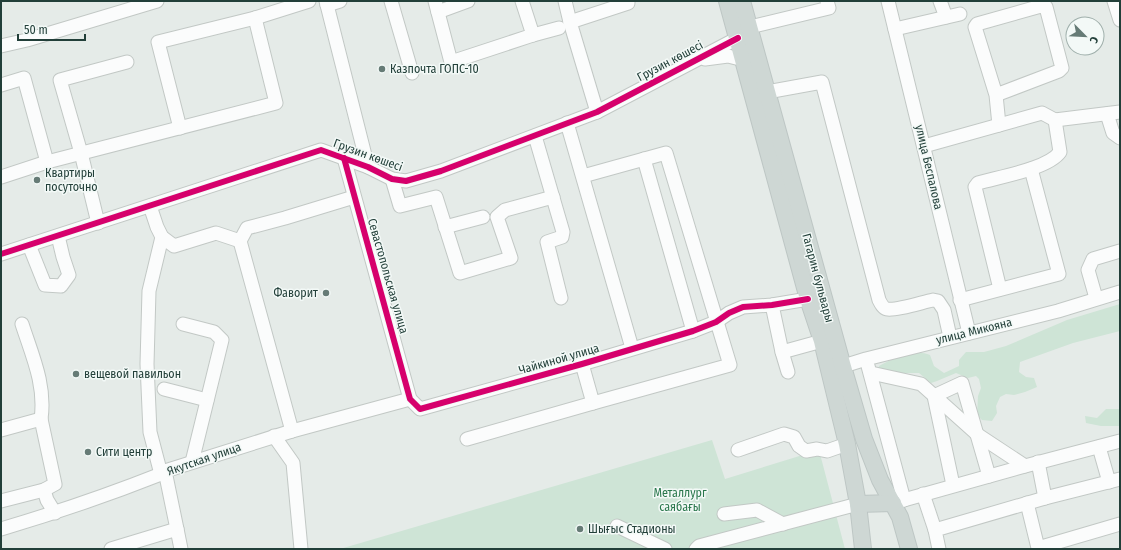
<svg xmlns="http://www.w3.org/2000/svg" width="1121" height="550" font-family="'Fira Sans Condensed',sans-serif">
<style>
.green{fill:#cee4d6}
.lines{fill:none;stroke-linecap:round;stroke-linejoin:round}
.minor-casing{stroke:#c2c8c5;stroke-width:15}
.major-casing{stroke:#bdc6c4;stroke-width:18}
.minor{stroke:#fbfcfc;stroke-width:13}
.major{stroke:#ced7d4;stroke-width:16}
.cycleway-casing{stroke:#f3f9f7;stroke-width:8}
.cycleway{stroke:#d6006c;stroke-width:6}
.poi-dot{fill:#667b76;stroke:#f3f9f7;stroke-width:1.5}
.labels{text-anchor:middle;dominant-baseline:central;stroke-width:3;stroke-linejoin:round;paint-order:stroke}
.street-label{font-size:12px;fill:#223f39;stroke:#f3f9f7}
.poi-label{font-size:12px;fill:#223f39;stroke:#f3f9f7;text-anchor:start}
.park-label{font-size:12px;fill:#2a774c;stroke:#f3f9f7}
</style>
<rect width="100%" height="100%" fill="#e5ebe8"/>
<g class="green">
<path d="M 1120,304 L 1120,331 L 1073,343 L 1020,362 L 1019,372 L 1026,377 L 1034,378 L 1037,387 L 1025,392 L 1014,395 L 1006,394 L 1000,397 L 996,406 L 997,413 L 992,421 L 982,420 L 977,415 L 978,396 L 981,388 L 979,379 L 976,376 L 968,378 L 956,373 L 937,381 L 931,383 L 919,373 L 904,373 L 887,376 L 877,375 L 879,366 C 893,358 915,348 930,355 L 934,366 L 944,373 L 959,366 L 959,360 L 966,352 L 984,352 L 1006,346 L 1067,320 Z"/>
<path d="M 1106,409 L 1120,409 L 1120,426 L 1101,426 L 1086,423 L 1085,416 L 1097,418 Z"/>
<path d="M 712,440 L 725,479 L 819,450 L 845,549 L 340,549 Z"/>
</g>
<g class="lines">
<g class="minor-casing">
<g id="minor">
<path d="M 326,1 L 368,167"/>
<path d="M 391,1 L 412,73"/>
<path d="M 435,1 L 451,62 L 533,35 L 522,1"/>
<path d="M 565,1 L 570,22"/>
<path d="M 888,1 L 969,333"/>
<path d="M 940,1 L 946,17"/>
<path d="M 1114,1 L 1120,20"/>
<path d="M 327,5 L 340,1"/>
<path d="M 438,12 L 468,1"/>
<path d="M 750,27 L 829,8 L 827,1"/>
<path d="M 895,29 L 960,14"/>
<path d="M 533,35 L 559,28"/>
<path d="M 1,46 L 27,40 L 157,1"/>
<path d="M 705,59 L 728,56 L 744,60"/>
<path d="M 1,85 L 24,78 L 47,162"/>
<path d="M 767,92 L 822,82 L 879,300 C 881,304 883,308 887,309 C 896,311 923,302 933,300 L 938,301 L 944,310 L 950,337"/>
<path d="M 996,95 L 975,27 L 977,24 L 1041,6 L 1046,7 L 1062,68 L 1059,71 L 996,95 L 999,125"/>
<path d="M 597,112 L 570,22 L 628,3 L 628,1"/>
<path d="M 1107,114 L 1113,133 L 1120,138"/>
<path d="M 567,123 L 632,348"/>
<path d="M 180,128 L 158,42 L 255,18"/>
<path d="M 535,136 L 563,232 L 562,237 L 547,242 L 561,298"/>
<path d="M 924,146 L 1042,113 L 1055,120 L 1120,112"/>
<path d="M 344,158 L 410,399 L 420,409 L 582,364 L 693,331 L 716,322 L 729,313 L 743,307 L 772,305 L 808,299"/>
<path d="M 644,159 L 693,331"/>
<path d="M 1,177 L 47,162 L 276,103 L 255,18 L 309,1"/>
<path d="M 392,179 L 400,206 L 436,197 L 460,273 L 511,258 L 497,217 L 505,210 L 553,197"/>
<path d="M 150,206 L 157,227 L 162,237 L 174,246 L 216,233 L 240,241"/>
<path d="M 98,223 L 81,153 L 60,80 L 127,62"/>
<path d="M 445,227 L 483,217"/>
<path d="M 29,245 L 45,285 L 61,286 L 69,275 L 63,257 L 58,236"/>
<path d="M 1,254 L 321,150 L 368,167 L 392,179 L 406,181 L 441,171 L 597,112 L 738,38"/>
<path d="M 1000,289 L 975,187 L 978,183 C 998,177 1048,169 1060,152 L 1055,120"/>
<path d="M 1096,298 L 1088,270 L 1093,259 L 1120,251"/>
<path d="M 960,300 L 1059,274 L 1031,169"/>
<path d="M 772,305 L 782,352 L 822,341"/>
<path d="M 183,324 L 214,332 L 222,340 L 192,462"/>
<path d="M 782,352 L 788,372"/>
<path d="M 582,364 L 593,403 L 730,365 L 666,153 L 583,176"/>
<path d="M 868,366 L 904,500"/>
<path d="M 834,369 L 866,359 L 1058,311 L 1120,292"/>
<path d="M 871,373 L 921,384 L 978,435 L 1025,466"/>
<path d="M 164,389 L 207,400"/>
<path d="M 1,430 L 41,419 C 46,385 32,355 22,324"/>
<path d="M 292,431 L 240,241 L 247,228 L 285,218 L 354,197"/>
<path d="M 274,436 L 293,463 L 301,549"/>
<path d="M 467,439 L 593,403"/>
<path d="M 1099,447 L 1109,482"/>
<path d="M 738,450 L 784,434 L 794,437 L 799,446 L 806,451 L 817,449 L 827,451 L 847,444"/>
<path d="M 1038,462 L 1045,498 L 1120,479"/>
<path d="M 161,474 L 150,432 L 147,364 L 149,291 L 162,237"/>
<path d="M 953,485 L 934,396 L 962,383 L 989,476"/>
<path d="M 44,490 L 47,500 L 55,513"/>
<path d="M 923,494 L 935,530"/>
<path d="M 1,501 L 44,490 L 55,484 L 41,419"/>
<path d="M 893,503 L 1025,466 L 1120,441"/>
<path d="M 1027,503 L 1038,548 L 1120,524"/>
<path d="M 724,514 L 757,510 L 783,524"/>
<path d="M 617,526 L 665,549"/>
<path d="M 1,529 C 55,513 108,495 161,474 L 165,471 L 292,431 L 410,399"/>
<path d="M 177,529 L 181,549"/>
<path d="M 111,549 L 177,529 L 165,471"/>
<path d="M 696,549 L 699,546 L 858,504"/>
<path d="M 939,549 L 935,530 L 1045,498"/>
</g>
</g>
<g class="major-casing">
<g id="major">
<path d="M 727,1 L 808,299 L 822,341 L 847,444 L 858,504 L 863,549"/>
<path d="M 742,1 L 843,367 L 864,439 L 880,480 L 900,517 L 909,549"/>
<path d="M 858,504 L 893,503"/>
</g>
</g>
<use href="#minor" class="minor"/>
<use href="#major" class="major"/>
<g class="cycleway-casing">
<g id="cycleway">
<path d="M 344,158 L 410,399 L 420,409 L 582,364 L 693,331 L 716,322 L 729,313 L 743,307 L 772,305 L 808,299"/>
<path d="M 1,254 L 321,150 L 368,167 L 392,179 L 406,181 L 441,171 L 597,112 L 738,38"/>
</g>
</g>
<use href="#cycleway" class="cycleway"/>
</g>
<g class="poi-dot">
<circle cx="382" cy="69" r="4"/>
<circle cx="37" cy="180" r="4"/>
<circle cx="326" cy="293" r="4"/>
<circle cx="76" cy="374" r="4"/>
<circle cx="88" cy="452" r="4"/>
<circle cx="580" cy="529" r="4"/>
</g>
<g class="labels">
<g class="street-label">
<text transform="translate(670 61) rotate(-28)">Грузин көшесі</text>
<text transform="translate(368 155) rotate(20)">Грузин көшесі</text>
<text transform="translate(929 167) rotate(77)">улица Беспалова</text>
<text transform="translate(388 276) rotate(74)">Севастопольская улица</text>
<text transform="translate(818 278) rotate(75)">Гагарин бульвары</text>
<text transform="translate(974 331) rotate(-14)">улица Микояна</text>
<text transform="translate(559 359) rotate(-16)">Чайкиной улица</text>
<text transform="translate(204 459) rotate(-19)">Якутская улица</text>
</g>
<g class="poi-label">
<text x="390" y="69">Казпочта ГОПС-10</text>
<text x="45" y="173">Квартиры<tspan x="45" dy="14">посуточно</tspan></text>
<text x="318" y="293" text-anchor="end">Фаворит</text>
<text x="84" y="374">вещевой павильон</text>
<text x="96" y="452">Сити центр</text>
<text x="588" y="529">Шығыс Стадионы</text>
</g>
<g class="park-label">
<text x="680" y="493">Металлург<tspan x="680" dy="14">саябағы</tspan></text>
</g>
</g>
<rect width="1121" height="550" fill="none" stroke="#223f39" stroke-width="4"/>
<g transform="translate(1085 36) rotate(114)"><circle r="19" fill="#f3f9f7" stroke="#9fafab"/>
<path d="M0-3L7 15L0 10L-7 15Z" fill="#667b76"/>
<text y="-6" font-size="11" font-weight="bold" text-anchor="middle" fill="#223f39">С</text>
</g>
<path d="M18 34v6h67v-6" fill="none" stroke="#223f39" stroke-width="2"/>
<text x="24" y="34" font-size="12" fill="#223f39" stroke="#f3f9f7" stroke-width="3" paint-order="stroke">50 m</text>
</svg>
